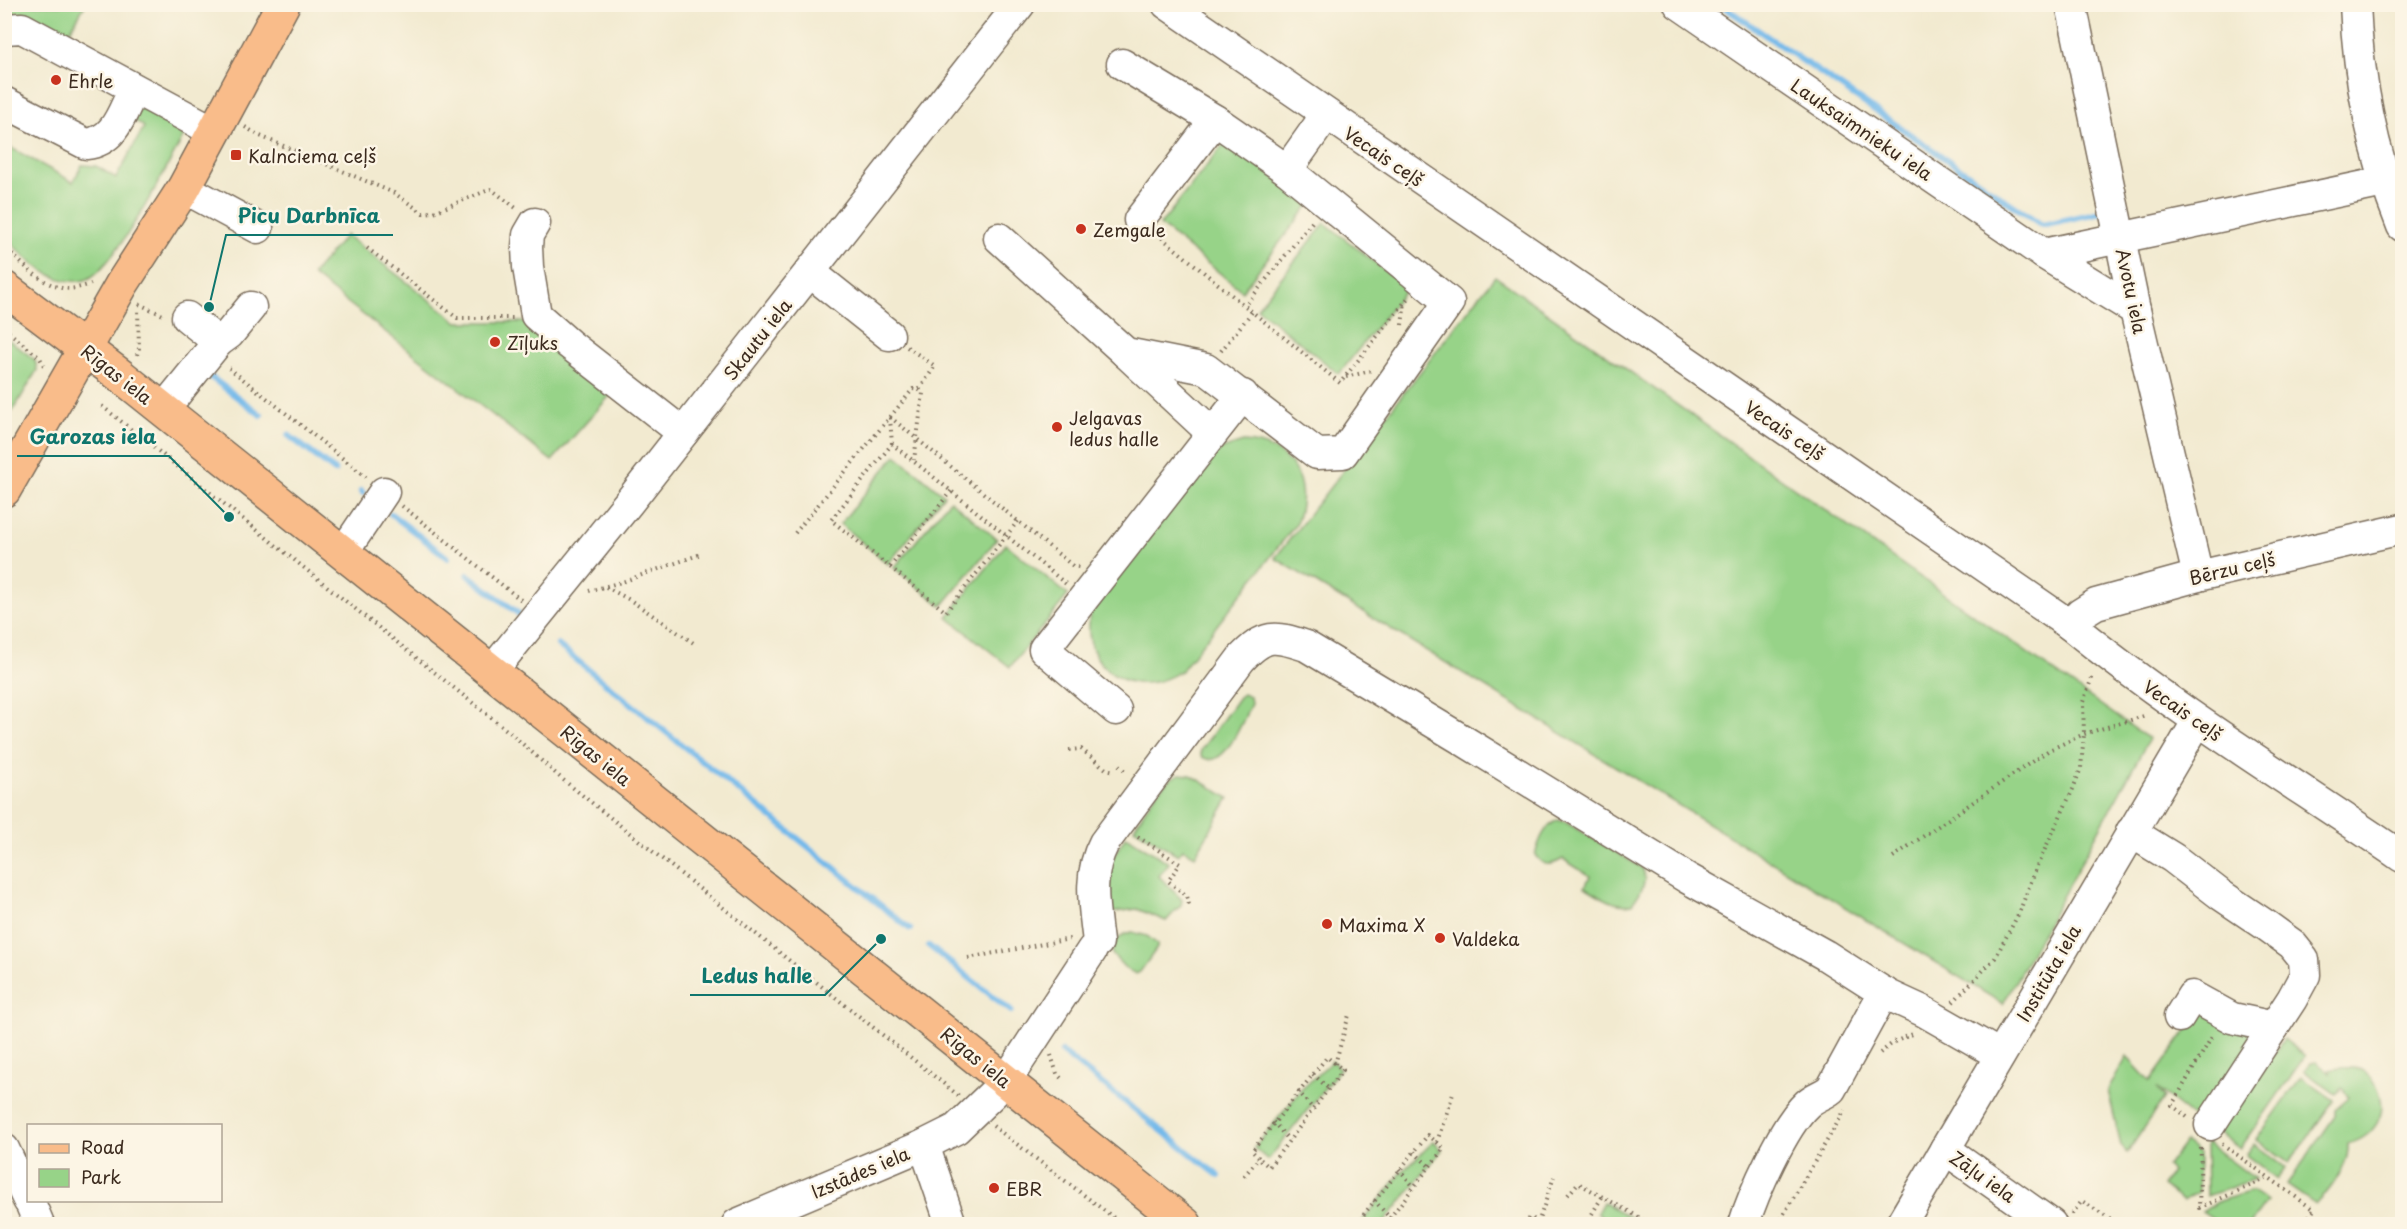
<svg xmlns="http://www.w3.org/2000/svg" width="2407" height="1229" font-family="'Playpen Sans',sans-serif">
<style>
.green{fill:#97d388;stroke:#697e53;stroke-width:1.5}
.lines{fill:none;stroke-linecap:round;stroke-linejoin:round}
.stream{stroke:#73b9ea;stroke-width:6}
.minor-casing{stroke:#7b6d5c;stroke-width:33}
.major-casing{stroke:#7b6d5c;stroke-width:36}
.path{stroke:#7b6d5c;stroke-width:4;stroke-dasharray:1.5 4.5;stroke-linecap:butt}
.minor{stroke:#fff;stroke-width:30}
.major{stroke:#f9bc8a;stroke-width:33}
.poi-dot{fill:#c8321e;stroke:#fcf5e5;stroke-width:2}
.labels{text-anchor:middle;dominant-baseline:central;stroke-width:5;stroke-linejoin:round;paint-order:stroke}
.poi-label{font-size:18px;fill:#3b2a1e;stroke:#fcf5e5;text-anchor:start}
.street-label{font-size:18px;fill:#3b2a1e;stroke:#fcf5e5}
.leader{fill:none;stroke:#0f766e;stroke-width:2}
.callout-dot{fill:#0f766e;stroke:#fcf5e5;stroke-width:2}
.callout-label{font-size:20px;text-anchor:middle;font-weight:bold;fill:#0f766e;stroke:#fcf5e5;stroke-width:5;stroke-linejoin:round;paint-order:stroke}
</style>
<rect width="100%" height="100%" fill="#fcf5e5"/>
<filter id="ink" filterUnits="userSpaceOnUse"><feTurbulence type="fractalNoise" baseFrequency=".0167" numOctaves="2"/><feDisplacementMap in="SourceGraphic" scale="12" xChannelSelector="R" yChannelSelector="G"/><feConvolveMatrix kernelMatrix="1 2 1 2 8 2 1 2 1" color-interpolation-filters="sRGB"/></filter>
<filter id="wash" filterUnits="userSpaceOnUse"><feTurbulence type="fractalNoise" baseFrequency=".008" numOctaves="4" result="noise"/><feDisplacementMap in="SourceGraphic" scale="24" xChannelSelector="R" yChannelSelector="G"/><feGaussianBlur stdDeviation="1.35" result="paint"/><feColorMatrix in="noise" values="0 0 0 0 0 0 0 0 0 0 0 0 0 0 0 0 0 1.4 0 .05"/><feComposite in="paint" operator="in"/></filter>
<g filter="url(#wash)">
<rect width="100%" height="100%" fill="#f2ead0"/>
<g class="green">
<path d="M 4,5 L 85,5 L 67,36 C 46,24 30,11 5,14 Z"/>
<path d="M 138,106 L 187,130 C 171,159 113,273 85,280 C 54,288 23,257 5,236 L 4,144 L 73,182 L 82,165 L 96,166 L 116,178 L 144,127 L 131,118 Z"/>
<path d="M 1227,140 L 1309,205 L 1242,291 L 1160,225 Z"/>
<path d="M 1325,223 L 1407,288 L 1339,374 L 1257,308 Z"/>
<path d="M 346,235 L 458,322 L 526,322 L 614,391 L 552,461 L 312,275 Z"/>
<path d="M 1495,276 L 2149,739 L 2003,1004 L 1275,558 Z"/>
<path d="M 4,336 L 35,360 L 37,370 L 13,411 L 7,414 L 4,404 Z"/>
<path d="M 1243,442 C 1290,444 1313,481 1296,524 L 1182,670 C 1134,704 1077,668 1091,610 L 1219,450 Z"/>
<path d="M 896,455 L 944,495 L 888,564 L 840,524 Z"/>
<path d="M 950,500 L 997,539 L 942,606 L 894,568 Z"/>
<path d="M 1006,544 L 1068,595 L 1010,667 L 947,617 Z"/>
<path d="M 1243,694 L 1250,697 L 1251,704 C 1243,719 1224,774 1201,756 L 1201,750 L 1239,697 Z"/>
<path d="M 1179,774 L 1191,775 L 1229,798 L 1195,856 L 1183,849 L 1178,855 L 1134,828 C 1147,808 1157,785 1179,774 Z"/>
<path d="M 1558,820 L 1565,822 L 1641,867 C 1650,880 1640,893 1632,904 C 1615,908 1599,895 1585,887 L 1590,876 L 1563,859 C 1551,866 1543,867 1535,855 C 1539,841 1544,826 1558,820 Z"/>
<path d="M 1126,836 L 1169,863 L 1159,876 L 1182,900 L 1181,905 L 1166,921 L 1137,909 L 1109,913 L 1107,866 Z"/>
<path d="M 1132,932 L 1147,936 L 1157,944 L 1157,948 L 1140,972 L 1136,974 L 1126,969 L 1112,954 C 1113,942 1120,934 1132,932 Z"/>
<path d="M 2200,1012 L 2266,1031 L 2205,1127 L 2156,1088 L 2164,1098 L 2127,1153 L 2121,1146 L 2108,1090 L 2127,1057 L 2150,1082 Z"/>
<path d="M 2284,1039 L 2305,1056 L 2240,1149 L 2217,1131 Z"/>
<path d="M 1332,1061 L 1340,1069 L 1268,1160 L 1254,1148 L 1301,1090 Z"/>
<path d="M 2316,1062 L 2331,1074 L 2329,1070 C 2340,1068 2351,1066 2362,1070 C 2369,1073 2373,1080 2377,1087 C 2390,1114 2374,1137 2348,1144 C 2350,1165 2329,1191 2316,1205 L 2287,1185 L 2335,1116 L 2335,1109 L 2349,1097 L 2342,1088 L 2336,1094 L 2304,1071 L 2311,1063 Z"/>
<path d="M 2301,1077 L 2334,1100 L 2289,1163 L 2256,1140 Z"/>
<path d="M 1434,1141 L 1442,1150 L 1383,1224 L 1360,1224 L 1403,1171 Z"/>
<path d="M 2185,1142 L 2199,1153 L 2198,1192 L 2183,1201 L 2162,1186 L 2172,1171 L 2167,1166 Z"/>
<path d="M 2206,1142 L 2255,1179 L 2207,1196 Z"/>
<path d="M 2254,1144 L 2286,1168 L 2277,1179 L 2246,1155 Z"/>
<path d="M 2252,1191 L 2267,1201 L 2250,1224 L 2220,1224 L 2202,1212 L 2219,1201 Z"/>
<path d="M 1603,1202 L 1642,1224 L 1612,1224 L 1597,1213 Z"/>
</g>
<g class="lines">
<g class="stream">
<path d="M 1720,4 L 2042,225 L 2101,212"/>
<path d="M 204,372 L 261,415"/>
<path d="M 288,435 L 335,471"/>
<path d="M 361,491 L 363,493"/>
<path d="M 391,514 L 448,558"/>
<path d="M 468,575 L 519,614"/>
<path d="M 558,645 L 910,929"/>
<path d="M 929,946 L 1011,1011"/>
<path d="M 1062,1052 L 1219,1176"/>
</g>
</g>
</g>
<g filter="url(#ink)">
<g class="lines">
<g class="minor-casing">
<g id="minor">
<path d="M 1167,4 L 2070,625 C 2175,711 2291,781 2402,857"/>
<path d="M 1679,4 L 2044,254 L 2135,310"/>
<path d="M 2071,4 L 2135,310 L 2198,576"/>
<path d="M 2355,4 C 2358,83 2373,154 2402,226"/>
<path d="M 4,29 L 22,28 L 215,132"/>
<path d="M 1122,64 L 1215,120 L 1139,220"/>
<path d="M 4,102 L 86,144 C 116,141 122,112 134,89"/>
<path d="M 1287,170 L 1326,115"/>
<path d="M 184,188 L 258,228"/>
<path d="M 535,223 L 528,235 L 527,247 L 528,267 L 536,315 L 569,344 L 683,433"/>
<path d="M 999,238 L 1126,353 L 1206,369 L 1317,454 L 1343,453 L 1449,302 L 1287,170 L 1215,120"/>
<path d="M 2044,254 L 2384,182"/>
<path d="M 810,272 L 889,335"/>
<path d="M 218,342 L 229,334 L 251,307"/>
<path d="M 1126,353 L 1212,433"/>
<path d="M 163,410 L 218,342 L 187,317"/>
<path d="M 343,553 L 384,492"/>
<path d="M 2070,625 L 2080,614 L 2096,604 L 2198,576 L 2402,529"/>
<path d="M 492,671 L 629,502 L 1020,4"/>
<path d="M 1116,710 L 1044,649 L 1243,395"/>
<path d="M 2131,832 L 2173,858 L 2221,895 L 2267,926 L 2292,944 L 2304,959 L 2305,975 L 2292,999 L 2210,1125"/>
<path d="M 1098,942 C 1094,907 1087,875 1104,843 L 1241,659 C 1265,634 1274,635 1306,646 L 1461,739 L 1687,878 L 1825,955 L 1886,994 L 1923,1011 L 2000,1055"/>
<path d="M 2179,1017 L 2192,996 L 2232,1018 L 2274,1027"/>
<path d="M 924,1145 L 951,1224"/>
<path d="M 4,1149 L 28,1200"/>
<path d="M 1945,1149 L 2051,1224"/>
<path d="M 29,1200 L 39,1224"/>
<path d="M 737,1224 L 924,1145 L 956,1129 L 1006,1081 L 1092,950"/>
<path d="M 1744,1224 C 1753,1194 1784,1125 1807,1104 C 1814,1097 1824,1095 1831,1089 L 1884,992"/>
<path d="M 1901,1224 L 2197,722"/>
</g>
</g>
<g class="major-casing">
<g id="major">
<path d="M 4,288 L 121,376 L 1185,1224"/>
<path d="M 4,490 L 122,284 L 184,188 L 283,4"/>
</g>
</g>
<g class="path">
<path d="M 245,127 L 260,136 L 394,193 L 423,213 L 434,212 L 491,189 L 516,208"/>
<path d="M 1312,222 L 1245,306 L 1340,383 L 1408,298"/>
<path d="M 1157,234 L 1245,306"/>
<path d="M 4,245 C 18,261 41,284 62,288 C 72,290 81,287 91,284"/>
<path d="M 367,248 L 457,318 L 514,318"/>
<path d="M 139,304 L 165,316"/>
<path d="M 1402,325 L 1405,302"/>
<path d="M 4,328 L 40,358 L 44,366"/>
<path d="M 907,347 L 935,366 L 919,390"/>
<path d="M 1221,351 L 1252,312"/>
<path d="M 137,355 L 139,348 L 138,309"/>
<path d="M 229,368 L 366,477"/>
<path d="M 1346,377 L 1370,371"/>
<path d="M 102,406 L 509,732 L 562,779 L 959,1096"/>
<path d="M 890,417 L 1073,566 L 1079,567"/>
<path d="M 890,418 L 892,444"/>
<path d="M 402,506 L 521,600"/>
<path d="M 1018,521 L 946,612 L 831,520 L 892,444 C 950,490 1008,537 1066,584"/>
<path d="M 795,533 L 913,389 L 919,390 L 923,393 L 914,460"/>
<path d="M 890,567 L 951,491"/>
<path d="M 606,587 L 630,600 L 695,644"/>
<path d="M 589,591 L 625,581 L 701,554"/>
<path d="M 1069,750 L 1081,749 L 1106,769 L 1115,771"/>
<path d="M 1119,765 L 1127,773"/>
<path d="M 1138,837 L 1180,864 L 1168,881 L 1187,896 L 1189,905"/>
<path d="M 1893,857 L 2049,750 L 2084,734 L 2147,715"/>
<path d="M 968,958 L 1070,939"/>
<path d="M 1953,1002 L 1995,958 L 2019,913 L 2037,866 L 2073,789 L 2081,768 L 2084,734 L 2083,702 L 2093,675"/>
<path d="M 1880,1053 L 1894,1042 L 1915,1033"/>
<path d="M 1051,1055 L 1057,1074 L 1062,1079"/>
<path d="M 1335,1064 L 1349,1015"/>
<path d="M 1313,1074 L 1329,1089"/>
<path d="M 1298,1091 L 1313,1109"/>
<path d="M 2187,1117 L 2172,1105 L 2213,1035"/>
<path d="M 1273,1122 L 1289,1140"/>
<path d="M 993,1126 L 1122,1224"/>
<path d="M 1437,1142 L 1453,1094"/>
<path d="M 2222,1144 L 2314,1210 L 2303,1224"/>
<path d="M 2201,1148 L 2199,1208 L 2268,1178"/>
<path d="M 1414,1152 L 1430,1167"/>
<path d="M 1399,1169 L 1414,1187"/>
<path d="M 1244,1176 L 1259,1158 L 1252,1151 L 1327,1057 L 1343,1070 L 1269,1167 L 1259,1158"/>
<path d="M 1568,1195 L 1578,1183 L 1651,1224"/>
<path d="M 1374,1200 L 1390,1218"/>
<path d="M 1592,1214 L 1602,1197"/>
<path d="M 2072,1214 L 2082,1201 L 2119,1224"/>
<path d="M 4,1216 L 8,1224"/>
<path d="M 1538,1223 L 1554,1177"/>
<path d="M 1356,1224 L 1428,1135 L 1444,1148 L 1385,1224"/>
<path d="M 1524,1224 L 1531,1217 L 1539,1224"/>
<path d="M 1778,1224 L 1845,1110"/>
</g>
<use href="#minor" class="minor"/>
<use href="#major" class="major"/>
</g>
</g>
<g class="poi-dot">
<circle cx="56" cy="80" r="6"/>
<rect x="230" y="149" width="12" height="12" rx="3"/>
<circle cx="1081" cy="229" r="6"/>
<circle cx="495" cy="342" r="6"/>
<circle cx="1057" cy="427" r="6"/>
<circle cx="1327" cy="924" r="6"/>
<circle cx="1440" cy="938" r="6"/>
<circle cx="994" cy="1188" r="6"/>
</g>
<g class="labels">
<g class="poi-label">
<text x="68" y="80">Ehrle</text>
<text x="248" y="155">Kalnciema ceļš</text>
<text x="1093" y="229">Zemgale</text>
<text x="507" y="342">Zīļuks</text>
<text x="1069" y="417">Jelgavas<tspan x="1069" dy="21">ledus halle</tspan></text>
<text x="1339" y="924">Maxima X</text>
<text x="1452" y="938">Valdeka</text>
<text x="1006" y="1188">EBR</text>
</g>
<g class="street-label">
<text transform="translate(1862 129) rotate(34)">Lauksaimnieku iela</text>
<text transform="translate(1384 156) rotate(34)">Vecais ceļš</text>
<text transform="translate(2132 291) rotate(78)">Avotu iela</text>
<text transform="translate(757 339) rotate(-52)">Skautu iela</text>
<text transform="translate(117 374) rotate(38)">Rīgas iela</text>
<text transform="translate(1785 430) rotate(34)">Vecais ceļš</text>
<text transform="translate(2232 568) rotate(-13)">Bērzu ceļš</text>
<text transform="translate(2183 710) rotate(35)">Vecais ceļš</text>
<text transform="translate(596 755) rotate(39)">Rīgas iela</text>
<text transform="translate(2048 973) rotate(-60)">Institūta iela</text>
<text transform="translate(976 1057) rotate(39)">Rīgas iela</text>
<text transform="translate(860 1172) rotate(-23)">Izstādes iela</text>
<text transform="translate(1983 1176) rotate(35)">Zāļu iela</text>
</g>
</g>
<path class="leader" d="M209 307L226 235H393M229 517L169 456H17M881 939L825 995H690"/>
<g class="callout-dot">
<circle cx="209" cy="307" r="6"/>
<circle cx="229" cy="517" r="6"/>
<circle cx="881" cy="939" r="6"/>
</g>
<g class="callout-label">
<text x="309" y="223">Picu Darbnīca</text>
<text x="93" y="444">Garozas iela</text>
<text x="757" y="983">Ledus halle</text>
</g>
<rect width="2407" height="1229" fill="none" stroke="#fcf5e5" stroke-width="24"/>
<rect x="27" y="1124" width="195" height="78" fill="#fcf5e5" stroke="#afa495" stroke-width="1.5"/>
<rect x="39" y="1144" width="30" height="9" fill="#f9bc8a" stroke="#afa495" stroke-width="1.5"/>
<text x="81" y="1154" font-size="18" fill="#3b2a1e">Road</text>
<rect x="39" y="1169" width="30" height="18" fill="#97d388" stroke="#afa495" stroke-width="1.5"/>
<text x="81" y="1184" font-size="18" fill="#3b2a1e">Park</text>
</svg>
